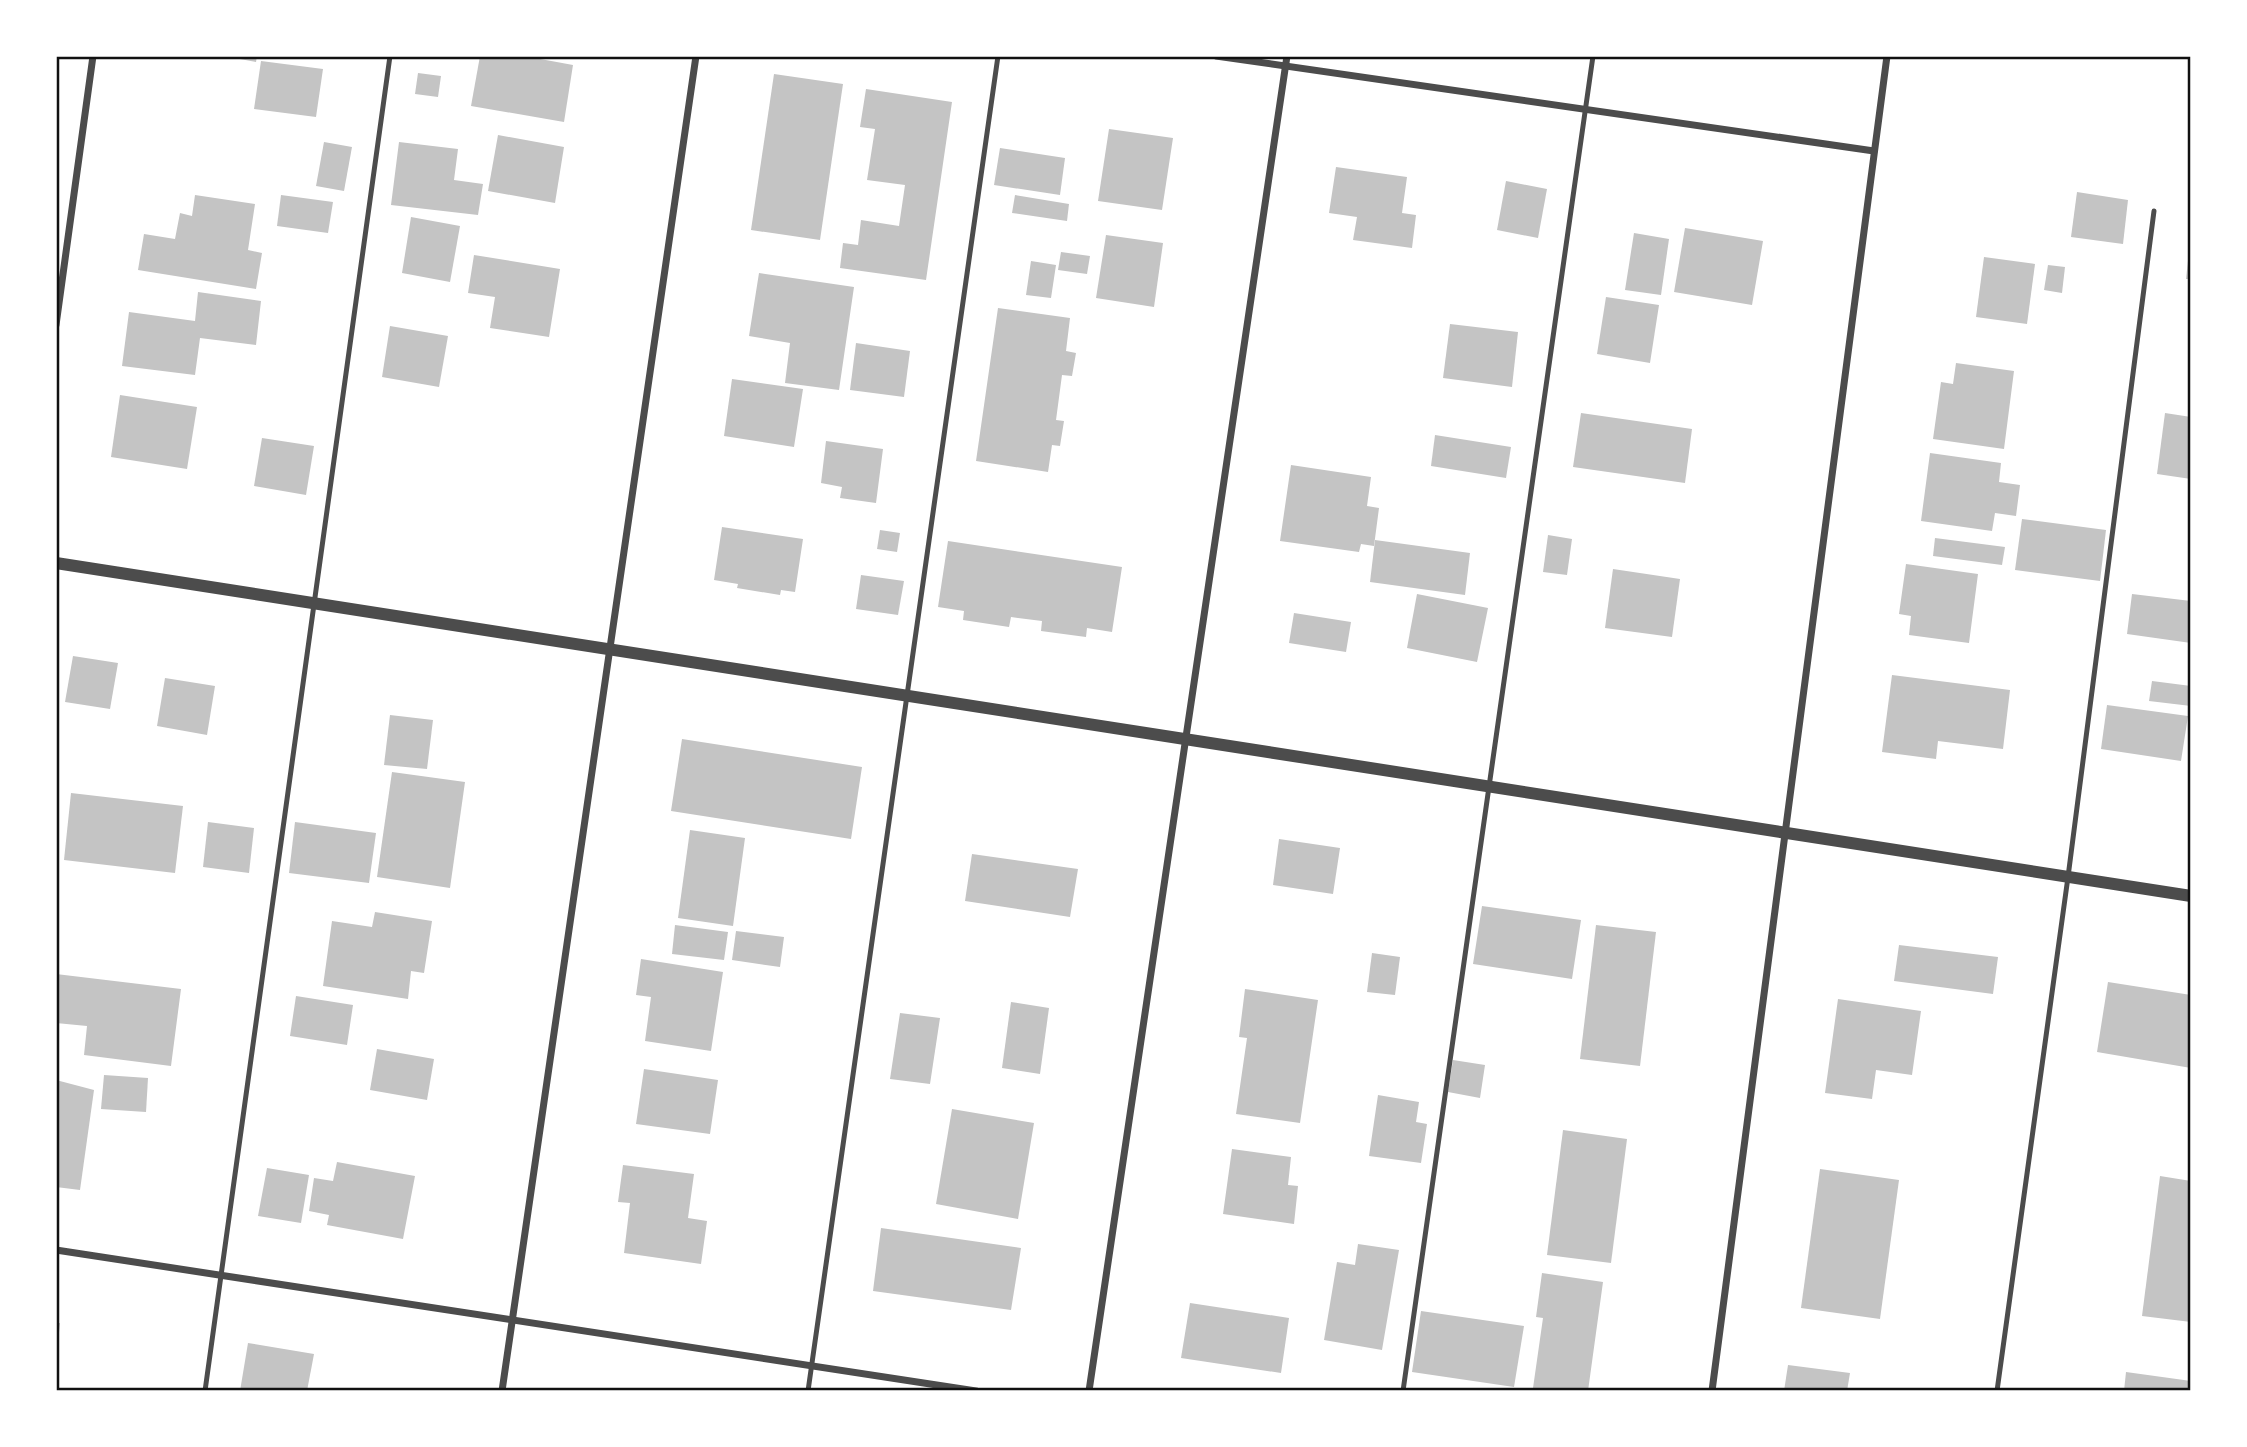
<svg xmlns="http://www.w3.org/2000/svg" width="2247" height="1447" font-family="'DM Sans',sans-serif">
<style>
.building{fill:#c4c4c4}
.lines{fill:none;stroke-linecap:round;stroke-linejoin:round}
.service{stroke:#4c4c4c;stroke-width:5}
.minor{stroke:#4c4c4c;stroke-width:7}
.tertiary{stroke:#4c4c4c;stroke-width:12}
.neatline{fill:none;stroke:#111;stroke-width:2.5}
</style>
<rect width="100%" height="100%" fill="#fff"/>
<g class="building">
<path d="M 224,56 L 257,56 L 256,62 Z"/>
<path d="M 480,56 L 524,56 L 573,65 L 564,122 L 471,106 Z"/>
<path d="M 261,61 L 323,69 L 316,117 L 254,109 Z"/>
<path d="M 418,73 L 441,76 L 438,97 L 415,94 Z"/>
<path d="M 774,74 L 843,84 L 820,240 L 751,230 Z"/>
<path d="M 866,89 L 952,102 L 926,280 L 840,268 L 843,243 L 858,245 L 861,220 L 899,226 L 905,185 L 867,180 L 875,129 L 860,127 Z"/>
<path d="M 1109,129 L 1173,138 L 1162,210 L 1098,201 Z"/>
<path d="M 498,135 L 564,147 L 555,203 L 488,191 Z"/>
<path d="M 324,142 L 352,147 L 344,191 L 316,186 Z"/>
<path d="M 399,142 L 458,149 L 454,180 L 483,184 L 478,215 L 391,205 Z"/>
<path d="M 1000,148 L 1065,158 L 1060,195 L 994,185 Z"/>
<path d="M 1336,167 L 1407,177 L 1402,213 L 1416,215 L 1412,248 L 1353,240 L 1357,217 L 1329,213 Z"/>
<path d="M 1506,181 L 1547,189 L 1538,238 L 1497,230 Z"/>
<path d="M 2077,192 L 2128,200 L 2123,244 L 2071,237 Z"/>
<path d="M 195,195 L 255,204 L 248,250 L 262,253 L 256,289 L 138,270 L 144,234 L 175,239 L 180,213 L 192,216 Z"/>
<path d="M 281,195 L 333,202 L 328,233 L 277,226 Z"/>
<path d="M 1015,195 L 1069,204 L 1067,221 L 1012,213 Z"/>
<path d="M 411,217 L 460,226 L 450,282 L 402,273 Z"/>
<path d="M 1685,228 L 1763,241 L 1752,305 L 1674,292 Z"/>
<path d="M 1634,233 L 1669,239 L 1661,295 L 1625,290 Z"/>
<path d="M 1106,235 L 1163,243 L 1154,307 L 1096,298 Z"/>
<path d="M 1061,252 L 1090,256 L 1087,274 L 1058,270 Z"/>
<path d="M 2189,252 L 2191,252 L 2191,279 L 2186,279 Z"/>
<path d="M 474,255 L 560,269 L 549,337 L 490,328 L 495,297 L 468,293 Z"/>
<path d="M 1984,257 L 2035,264 L 2027,324 L 1976,317 Z"/>
<path d="M 1031,261 L 1056,265 L 1051,298 L 1026,295 Z"/>
<path d="M 2048,265 L 2065,267 L 2062,293 L 2044,290 Z"/>
<path d="M 759,273 L 854,287 L 839,390 L 785,383 L 790,343 L 749,336 Z"/>
<path d="M 198,292 L 261,301 L 256,345 L 200,338 L 195,375 L 122,366 L 129,312 L 195,321 Z"/>
<path d="M 1606,297 L 1659,305 L 1650,363 L 1597,354 Z"/>
<path d="M 998,308 L 1070,318 L 1066,351 L 1076,353 L 1072,376 L 1062,375 L 1056,420 L 1064,421 L 1060,446 L 1052,445 L 1048,472 L 976,461 Z"/>
<path d="M 1450,324 L 1518,332 L 1512,387 L 1443,378 Z"/>
<path d="M 390,326 L 448,336 L 439,387 L 382,377 Z"/>
<path d="M 856,343 L 910,351 L 904,397 L 850,390 Z"/>
<path d="M 1956,363 L 2014,371 L 2004,449 L 1933,439 L 1941,382 L 1953,384 Z"/>
<path d="M 732,379 L 803,389 L 794,447 L 724,436 Z"/>
<path d="M 120,395 L 197,407 L 187,469 L 111,457 Z"/>
<path d="M 1581,413 L 1692,429 L 1685,483 L 1573,467 Z"/>
<path d="M 2165,413 L 2191,417 L 2191,479 L 2157,474 Z"/>
<path d="M 1435,435 L 1511,447 L 1506,478 L 1431,466 Z"/>
<path d="M 262,438 L 314,446 L 306,495 L 254,486 Z"/>
<path d="M 826,441 L 883,449 L 876,503 L 840,498 L 842,487 L 821,483 Z"/>
<path d="M 1930,453 L 2001,463 L 1999,482 L 2020,485 L 2016,516 L 1995,513 L 1992,531 L 1921,521 Z"/>
<path d="M 1291,465 L 1371,477 L 1367,506 L 1379,508 L 1374,546 L 1361,544 L 1359,552 L 1280,541 Z"/>
<path d="M 2022,519 L 2106,530 L 2100,581 L 2015,570 Z"/>
<path d="M 722,527 L 803,539 L 795,592 L 781,590 L 780,595 L 737,588 L 738,584 L 714,580 Z"/>
<path d="M 880,530 L 900,533 L 897,552 L 877,549 Z"/>
<path d="M 1548,535 L 1572,539 L 1567,575 L 1543,572 Z"/>
<path d="M 1935,538 L 2005,547 L 2002,565 L 1933,556 Z"/>
<path d="M 1375,540 L 1470,553 L 1465,595 L 1370,582 Z"/>
<path d="M 948,541 L 1122,567 L 1112,632 L 1087,628 L 1086,637 L 1041,631 L 1042,621 L 1011,617 L 1009,627 L 963,620 L 964,611 L 938,607 Z"/>
<path d="M 1906,564 L 1978,574 L 1969,643 L 1909,635 L 1911,616 L 1899,614 Z"/>
<path d="M 1613,569 L 1680,579 L 1672,637 L 1605,628 Z"/>
<path d="M 861,575 L 904,581 L 898,615 L 856,609 Z"/>
<path d="M 1417,594 L 1488,608 L 1477,662 L 1407,648 Z"/>
<path d="M 2132,594 L 2191,601 L 2191,643 L 2127,634 Z"/>
<path d="M 1294,613 L 1351,622 L 1346,652 L 1289,643 Z"/>
<path d="M 73,656 L 118,663 L 110,709 L 65,702 Z"/>
<path d="M 1892,675 L 2010,690 L 2003,749 L 1938,741 L 1936,759 L 1882,752 Z"/>
<path d="M 165,678 L 215,686 L 207,735 L 157,726 Z"/>
<path d="M 2152,681 L 2191,686 L 2191,706 L 2149,701 Z"/>
<path d="M 2107,705 L 2188,716 L 2181,761 L 2101,749 Z"/>
<path d="M 390,715 L 433,720 L 427,769 L 384,765 Z"/>
<path d="M 682,739 L 862,767 L 851,839 L 671,811 Z"/>
<path d="M 392,772 L 465,782 L 450,888 L 377,877 Z"/>
<path d="M 71,793 L 183,806 L 175,873 L 64,860 Z"/>
<path d="M 208,822 L 254,828 L 249,873 L 203,867 Z"/>
<path d="M 295,822 L 376,833 L 369,883 L 289,873 Z"/>
<path d="M 690,830 L 745,838 L 733,926 L 678,918 Z"/>
<path d="M 1279,839 L 1340,848 L 1333,894 L 1273,885 Z"/>
<path d="M 972,854 L 1078,869 L 1070,917 L 965,901 Z"/>
<path d="M 1482,906 L 1581,920 L 1572,979 L 1473,964 Z"/>
<path d="M 375,912 L 432,921 L 424,973 L 411,971 L 408,999 L 323,986 L 332,921 L 372,927 Z"/>
<path d="M 675,925 L 728,932 L 724,960 L 672,954 Z"/>
<path d="M 1596,925 L 1656,932 L 1640,1066 L 1580,1059 Z"/>
<path d="M 736,931 L 784,937 L 780,967 L 732,960 Z"/>
<path d="M 1899,945 L 1998,957 L 1993,994 L 1894,981 Z"/>
<path d="M 1372,953 L 1400,957 L 1395,995 L 1367,992 Z"/>
<path d="M 641,959 L 723,972 L 711,1051 L 645,1041 L 651,997 L 636,995 Z"/>
<path d="M 56,974 L 181,989 L 171,1066 L 84,1055 L 87,1026 L 56,1023 Z"/>
<path d="M 2108,982 L 2191,995 L 2191,1068 L 2097,1052 Z"/>
<path d="M 1245,989 L 1318,1000 L 1300,1123 L 1236,1114 L 1247,1038 L 1239,1037 Z"/>
<path d="M 296,996 L 353,1005 L 347,1045 L 290,1036 Z"/>
<path d="M 1838,999 L 1921,1011 L 1912,1075 L 1876,1070 L 1872,1099 L 1825,1093 Z"/>
<path d="M 1011,1002 L 1049,1008 L 1040,1074 L 1002,1068 Z"/>
<path d="M 900,1013 L 940,1018 L 930,1084 L 890,1079 Z"/>
<path d="M 377,1049 L 434,1059 L 427,1100 L 370,1090 Z"/>
<path d="M 1453,1060 L 1485,1065 L 1480,1098 L 1448,1092 Z"/>
<path d="M 644,1069 L 718,1080 L 710,1134 L 636,1124 Z"/>
<path d="M 104,1075 L 148,1078 L 146,1112 L 101,1109 Z"/>
<path d="M 56,1080 L 94,1090 L 80,1190 L 56,1187 Z"/>
<path d="M 1378,1095 L 1419,1102 L 1416,1122 L 1427,1124 L 1421,1163 L 1369,1156 Z"/>
<path d="M 952,1109 L 1034,1123 L 1018,1219 L 936,1204 Z"/>
<path d="M 1563,1130 L 1627,1139 L 1611,1263 L 1547,1255 Z"/>
<path d="M 1232,1149 L 1291,1157 L 1288,1185 L 1298,1186 L 1294,1224 L 1223,1214 Z"/>
<path d="M 337,1162 L 415,1176 L 403,1239 L 327,1225 L 329,1215 L 309,1211 L 314,1178 L 333,1181 Z"/>
<path d="M 623,1165 L 694,1174 L 688,1218 L 707,1221 L 701,1264 L 624,1253 L 630,1203 L 618,1202 Z"/>
<path d="M 267,1168 L 309,1175 L 301,1223 L 258,1216 Z"/>
<path d="M 1820,1169 L 1899,1180 L 1880,1319 L 1801,1308 Z"/>
<path d="M 2160,1176 L 2191,1181 L 2191,1322 L 2142,1316 Z"/>
<path d="M 881,1228 L 1021,1248 L 1011,1310 L 873,1291 Z"/>
<path d="M 1358,1244 L 1399,1250 L 1382,1350 L 1324,1340 L 1337,1262 L 1355,1265 Z"/>
<path d="M 1542,1273 L 1603,1282 L 1588,1391 L 1533,1388 L 1543,1318 L 1536,1317 Z"/>
<path d="M 1190,1303 L 1289,1318 L 1281,1373 L 1181,1358 Z"/>
<path d="M 1421,1311 L 1524,1326 L 1514,1387 L 1412,1372 Z"/>
<path d="M 56,1323 L 60,1323 L 58,1342 L 56,1342 Z"/>
<path d="M 248,1343 L 314,1354 L 307,1391 L 240,1391 Z"/>
<path d="M 1788,1365 L 1850,1373 L 1847,1391 L 1784,1391 Z"/>
<path d="M 2126,1372 L 2191,1381 L 2190,1391 L 2124,1391 Z"/>
</g>
<g class="lines">
<g class="service">
<path d="M 205,1391 L 390,56"/>
<path d="M 808,1391 L 998,56"/>
<path d="M 1403,1391 L 1593,56"/>
<path d="M 1997,1391 L 2068,877 L 2154,211"/>
</g>
<g class="minor">
<path d="M 1216,56 L 1874,151"/>
<path d="M 56,325 L 93,56"/>
<path d="M 56,1250 L 976,1391"/>
<path d="M 502,1391 L 696,56"/>
<path d="M 1089,1391 L 1287,56"/>
<path d="M 1712,1391 L 1887,56"/>
</g>
<path class="tertiary" d="M 56,563 L 2191,896"/>
</g>
<rect width="2247" height="1447" fill="none" stroke="#ffffff" stroke-width="116"/>
<rect x="58" y="58" width="2131" height="1331" class="neatline"/>
</svg>
